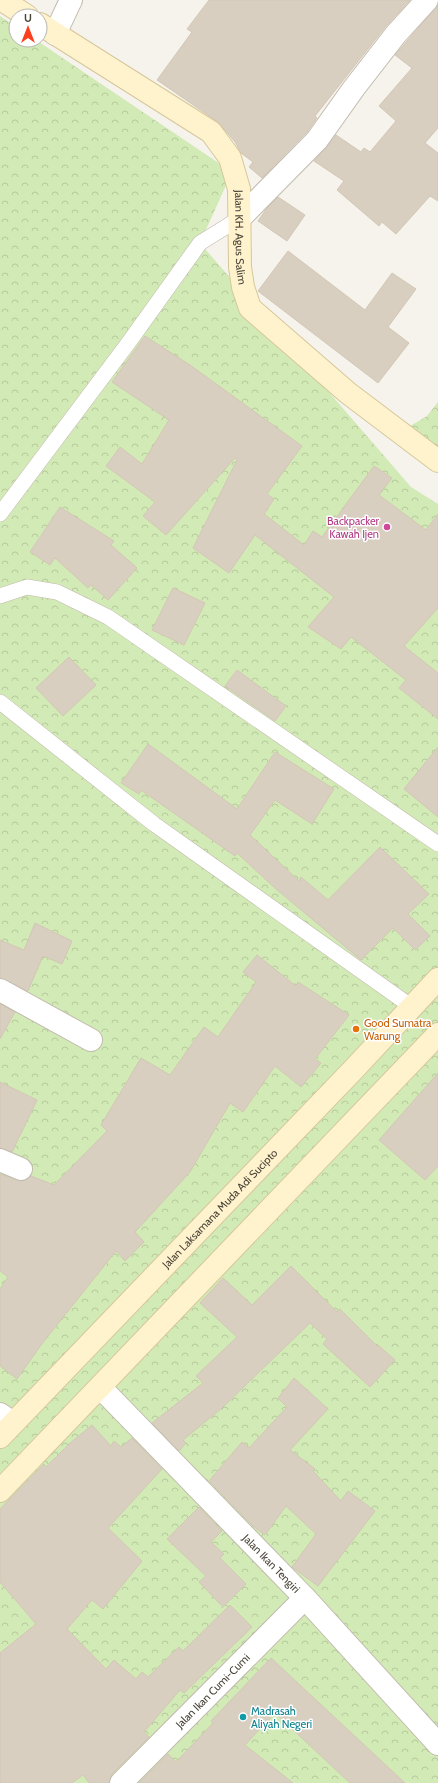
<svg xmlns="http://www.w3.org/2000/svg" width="438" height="1783" font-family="Cabin,sans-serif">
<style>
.forest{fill:url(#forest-crowns)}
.building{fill:#d8cfc1;stroke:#d3c7b4}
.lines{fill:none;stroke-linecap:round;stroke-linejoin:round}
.lane-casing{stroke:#c2bbae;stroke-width:16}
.street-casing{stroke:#c2bbae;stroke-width:24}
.secondary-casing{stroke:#d6c79b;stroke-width:24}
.lane{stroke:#fff;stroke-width:15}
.street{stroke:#fff;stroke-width:22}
.secondary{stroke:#fff3cd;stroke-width:22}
.hotel-dot{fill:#d1479c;stroke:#fff;stroke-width:1.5}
.food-dot{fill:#e8710a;stroke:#fff;stroke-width:1.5}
.culture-dot{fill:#0f9aa8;stroke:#fff;stroke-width:1.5}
.labels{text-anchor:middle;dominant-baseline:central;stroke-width:3;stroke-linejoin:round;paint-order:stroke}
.street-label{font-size:11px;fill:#4b4439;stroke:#fff}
.hotel-label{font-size:11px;fill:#b23c85;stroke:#fff;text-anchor:end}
.food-label{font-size:11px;fill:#c56008;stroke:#fff;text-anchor:start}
.culture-label{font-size:11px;fill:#0d838f;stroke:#fff;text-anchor:start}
</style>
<defs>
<pattern id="forest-crowns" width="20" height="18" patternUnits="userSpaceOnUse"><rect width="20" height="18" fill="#d2eab5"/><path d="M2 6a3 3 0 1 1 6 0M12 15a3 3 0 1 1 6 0" fill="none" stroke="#b6ca9c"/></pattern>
</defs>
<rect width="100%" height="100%" fill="#f6f3ec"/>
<g class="forest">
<path d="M 0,16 L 16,27 L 16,40 L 36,40 L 232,172 L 200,243 L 411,487 L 438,504 L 438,1783 L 0,1783 Z"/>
<path d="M 438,402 L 438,465 L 400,432 L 427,416 Z"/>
</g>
<g class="building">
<path d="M 209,0 L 410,0 L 386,26 L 315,116 L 317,118 L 307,132 L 262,178 L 249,167 L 253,162 L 241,153 L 235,142 L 218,122 L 157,80 L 192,32 L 187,29 Z"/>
<path d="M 438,5 L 438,128 L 425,143 L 438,153 L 438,201 L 430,196 L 396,234 L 382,222 L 379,226 L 337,190 L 344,181 L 314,161 L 336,135 L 361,152 L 364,148 L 370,152 L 396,121 L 379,106 L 412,68 L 395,55 Z"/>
<path d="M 278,197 L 305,215 L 287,241 L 258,221 L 267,208 Z"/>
<path d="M 288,251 L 365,310 L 392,273 L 416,289 L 388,327 L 409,343 L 378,383 L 258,291 Z"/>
<path d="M 145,336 L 190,365 L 302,446 L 267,494 L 274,499 L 264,514 L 304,545 L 313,531 L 322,537 L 374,466 L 392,478 L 379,495 L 426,530 L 438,514 L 438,608 L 404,646 L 438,673 L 438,719 L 399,688 L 406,680 L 351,637 L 341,649 L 308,627 L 334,597 L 255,535 L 229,573 L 193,548 L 237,460 L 235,458 L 166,535 L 143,516 L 155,502 L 106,466 L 120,447 L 142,464 L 169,420 L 112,382 Z"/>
<path d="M 60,507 L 114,541 L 111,545 L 137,568 L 108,600 L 91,585 L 88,588 L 55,558 L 50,565 L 30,552 Z"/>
<path d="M 173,588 L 205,603 L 184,645 L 152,630 Z"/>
<path d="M 69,657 L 96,685 L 63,716 L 36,688 Z"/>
<path d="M 237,670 L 286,706 L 275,721 L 225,686 Z"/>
<path d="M 148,744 L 237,809 L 275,752 L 334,789 L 312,824 L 275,800 L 250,835 L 299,881 L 301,877 L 328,900 L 380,847 L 429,894 L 408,914 L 430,936 L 415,950 L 393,928 L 361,960 L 276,889 L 237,853 L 235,856 L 141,790 L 139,794 L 121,783 Z"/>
<path d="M 438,747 L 438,817 L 404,789 Z"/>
<path d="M 35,923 L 72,941 L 62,964 L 43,956 L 28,991 L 0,978 L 0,940 L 24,950 Z"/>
<path d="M 257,955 L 296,986 L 298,982 L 349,1015 L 315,1059 L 321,1063 L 301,1087 L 275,1066 L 243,1112 L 230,1103 L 190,1172 L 135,1232 L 144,1242 L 125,1261 L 116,1251 L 41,1345 L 17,1379 L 0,1366 L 0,1289 L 8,1277 L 0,1271 L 0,1174 L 22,1181 L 31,1176 L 54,1185 L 107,1131 L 101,1125 L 141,1058 L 170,1075 L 204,1027 L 218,1037 L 256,982 L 243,972 Z"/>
<path d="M 0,1004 L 15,1012 L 0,1039 Z"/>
<path d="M 438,1073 L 438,1166 L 425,1180 L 379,1140 Z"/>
<path d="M 0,1082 L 37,1100 L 12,1152 L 0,1148 Z"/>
<path d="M 291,1266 L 337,1312 L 340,1309 L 377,1346 L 378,1345 L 395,1360 L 370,1387 L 323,1344 L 327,1339 L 310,1323 L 222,1408 L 183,1440 L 186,1443 L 179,1451 L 152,1423 L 203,1383 L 196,1376 L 237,1337 L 200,1303 L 223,1278 L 252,1305 Z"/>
<path d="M 294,1378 L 328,1409 L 290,1450 L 315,1469 L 313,1471 L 341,1501 L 348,1491 L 375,1511 L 318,1586 L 292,1567 L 316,1534 L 286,1506 L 265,1535 L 253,1526 L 209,1481 L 242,1442 L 249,1448 L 287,1407 L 278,1398 Z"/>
<path d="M 92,1425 L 111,1446 L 114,1441 L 121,1447 L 132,1438 L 162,1469 L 108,1528 L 142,1561 L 103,1609 L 92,1600 L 67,1629 L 106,1669 L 114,1660 L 136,1679 L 142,1672 L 148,1677 L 179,1647 L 183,1651 L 230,1605 L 252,1627 L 184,1693 L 180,1690 L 144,1732 L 149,1737 L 112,1774 L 109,1783 L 89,1783 L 83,1775 L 72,1783 L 0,1783 L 0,1653 L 36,1624 L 0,1582 L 0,1509 L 44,1464 L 46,1467 L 69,1444 Z"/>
<path d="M 199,1507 L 222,1531 L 211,1542 L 224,1554 L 220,1558 L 246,1584 L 223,1607 L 199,1582 L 206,1576 L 167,1539 Z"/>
<path d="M 271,1658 L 301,1686 L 405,1783 L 350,1783 L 275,1713 L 245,1745 L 293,1783 L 139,1783 L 168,1754 L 176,1762 L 213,1723 L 211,1721 Z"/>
</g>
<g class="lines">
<g class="lane-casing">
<g id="lane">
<path d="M 0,514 L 129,342 L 200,243 L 240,218"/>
<path d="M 0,596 L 27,587 L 57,592 L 108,617 L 438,844"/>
<path d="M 0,702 L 154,824 L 412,1007"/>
</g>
</g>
<g class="street-casing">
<g id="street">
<path d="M 55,34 L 71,0"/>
<path d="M 240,218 L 317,140 L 354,88 L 396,34 L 427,0"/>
<path d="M 0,990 L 91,1040"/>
<path d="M 0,1160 L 21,1169"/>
<path id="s1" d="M 100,1387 L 305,1598 L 438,1744"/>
<path d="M 0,1414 L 13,1423"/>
<path id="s2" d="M 121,1783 L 305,1598"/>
</g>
</g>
<g class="secondary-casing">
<g id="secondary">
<path d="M 2,0 L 27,16"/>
<path id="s3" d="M 40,24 L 211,132 L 230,158 L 239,189 L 240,267 L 243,287 L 250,308 L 348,393 L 438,461"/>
<path id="s4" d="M 0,1437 L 353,1070 L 438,979"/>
<path d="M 0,1491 L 438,1034"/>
</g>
</g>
<use href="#lane" class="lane"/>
<use href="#street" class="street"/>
<use href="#secondary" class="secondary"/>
</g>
<circle class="hotel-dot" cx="387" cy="527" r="4"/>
<circle class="food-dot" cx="356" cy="1029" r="4"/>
<circle class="culture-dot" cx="243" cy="1717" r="4"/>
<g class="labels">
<g class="street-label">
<text stroke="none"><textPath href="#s3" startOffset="315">Jalan KH. Agus Salim</textPath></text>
<text stroke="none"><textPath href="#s4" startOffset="317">Jalan Laksamana Muda Adi Sucipto</textPath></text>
<text stroke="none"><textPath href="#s1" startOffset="246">Jalan Ikan Tengiri</textPath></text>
<text stroke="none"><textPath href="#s2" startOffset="130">Jalan Ikan Cumi-Cumi</textPath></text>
</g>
<g class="hotel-label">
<text x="379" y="521">Backpacker<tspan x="379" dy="13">Kawah Ijen</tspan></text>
</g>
<g class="food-label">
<text x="364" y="1023">Good Sumatra<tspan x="364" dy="13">Warung</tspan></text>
</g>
<g class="culture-label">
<text x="251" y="1711">Madrasah<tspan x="251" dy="13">Aliyah Negeri</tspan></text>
</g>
</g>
<g transform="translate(28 28)"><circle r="19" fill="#ffffff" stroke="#b7b4b0"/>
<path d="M0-3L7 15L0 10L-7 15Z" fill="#fc3f1d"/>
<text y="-6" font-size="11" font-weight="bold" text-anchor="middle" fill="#4b4439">U</text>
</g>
</svg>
